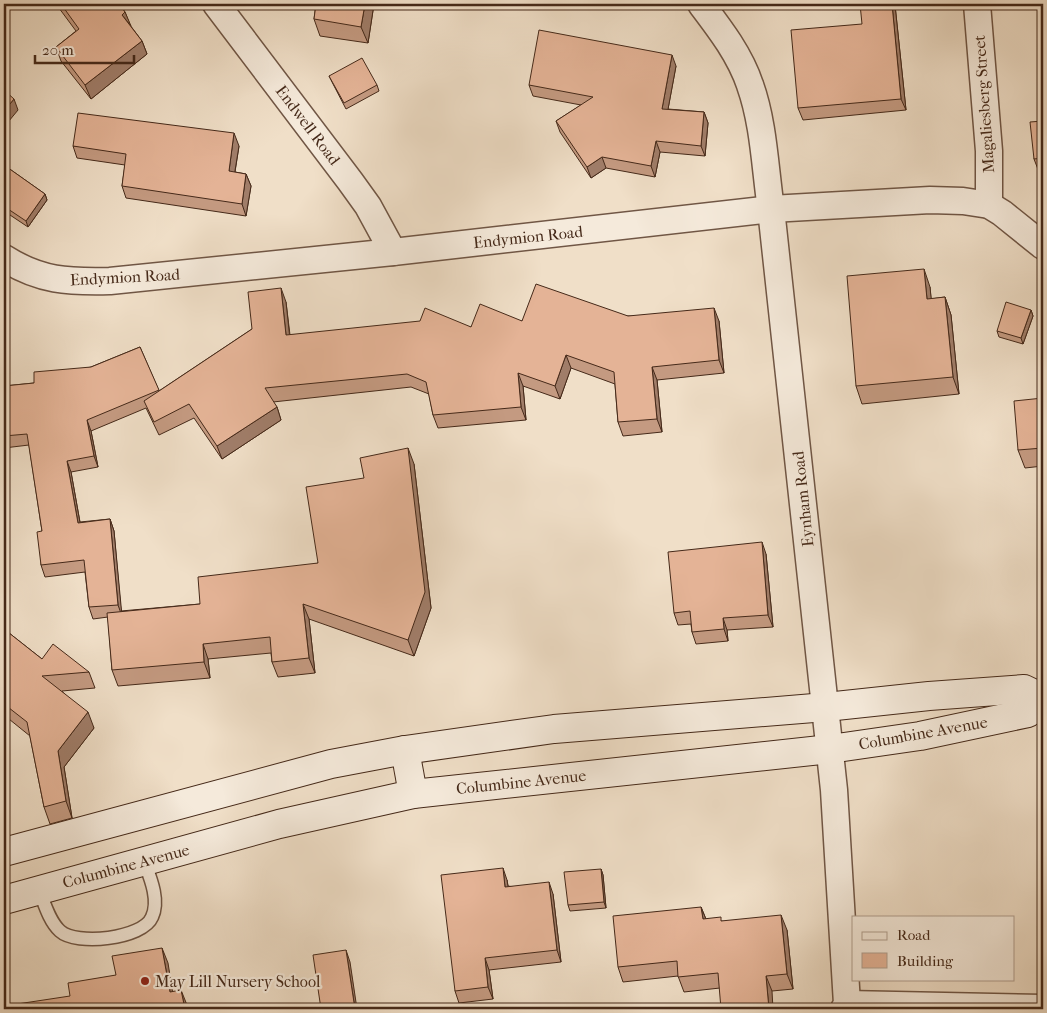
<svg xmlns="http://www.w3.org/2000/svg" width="1047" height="1013" font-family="'IM FELL French Canon',serif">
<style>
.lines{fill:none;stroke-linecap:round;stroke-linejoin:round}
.service-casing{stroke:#705645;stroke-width:15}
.minor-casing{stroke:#705645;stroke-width:29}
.secondary-casing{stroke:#452919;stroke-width:30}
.service{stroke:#f5eadb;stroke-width:12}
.minor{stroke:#f5eadb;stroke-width:26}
.secondary{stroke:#f5eadb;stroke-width:28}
.wall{fill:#c49a81;stroke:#452919}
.shaded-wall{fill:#a07d69;stroke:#452919}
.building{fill:#e4b396;stroke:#452919}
.poi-dot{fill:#8f2418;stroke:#f5eadb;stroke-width:2}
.labels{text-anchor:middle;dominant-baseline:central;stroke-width:4.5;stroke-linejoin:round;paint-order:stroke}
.street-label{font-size:16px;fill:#452919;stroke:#f5eadb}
.poi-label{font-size:16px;fill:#452919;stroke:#f5eadb;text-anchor:start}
</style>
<rect width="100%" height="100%" fill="#f0dfc8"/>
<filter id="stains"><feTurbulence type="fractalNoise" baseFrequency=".004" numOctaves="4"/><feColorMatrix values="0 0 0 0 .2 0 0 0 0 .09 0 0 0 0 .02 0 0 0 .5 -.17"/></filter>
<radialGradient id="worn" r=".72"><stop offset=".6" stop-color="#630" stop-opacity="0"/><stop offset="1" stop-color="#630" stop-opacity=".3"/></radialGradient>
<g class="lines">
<g class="service-casing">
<path id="service" d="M 39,890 C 44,902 49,921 60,931 C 76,946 143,939 152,917 C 160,900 150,877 144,861"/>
</g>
<g class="minor-casing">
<g id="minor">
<path d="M 216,4 L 350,181 L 368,206 L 393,252"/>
<path d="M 701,4 C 720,29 740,55 750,85 C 764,124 765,169 771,209 L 834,790 L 847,1004 L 844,1009"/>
<path d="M 977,4 L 989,151 L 989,205"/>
<path d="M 4,258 C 40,281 68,282 110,281 L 393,252 L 771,209 L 930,200 L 963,201 L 989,205 L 1002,213 L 1043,246"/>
<path d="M 847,1004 L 1043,1008"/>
</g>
</g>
<g class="secondary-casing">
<g id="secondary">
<path d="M 405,750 L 413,794"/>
<path d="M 4,852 L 331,764 L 405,750 L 554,729 L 826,707 L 929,696 L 1024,689 L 1043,698"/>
<path d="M 4,900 L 279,824 L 413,794 L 830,749 L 920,736 L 1028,713 L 1043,699"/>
</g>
</g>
<use href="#service" class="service"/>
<use href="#minor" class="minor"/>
<use href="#secondary" class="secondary"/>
</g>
<g class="wall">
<path d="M 56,4 L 119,4 L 125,12 L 130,25 L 142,41 L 147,54 L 91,99 L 61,61 L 56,47 L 76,31 Z"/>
<path d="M 316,4 L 374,4 L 368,43 L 320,36 L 314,19 Z"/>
<path d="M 895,5 L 906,110 L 803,120 L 798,108 L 862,24 Z"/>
<path d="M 676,66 L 668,109 L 704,112 L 708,123 L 705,156 L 660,152 L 655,177 L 606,168 L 591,178 L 560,132 L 556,121 L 581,105 L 533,96 L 529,85 Z"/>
<path d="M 329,76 L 377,85 L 379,91 L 346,109 L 332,82 Z"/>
<path d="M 1043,121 L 1043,171 L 1039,172 L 1034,159 Z"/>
<path d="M 73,146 L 239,146 L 235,172 L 246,174 L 251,186 L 246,216 L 126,198 L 122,186 L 125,165 L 77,158 Z"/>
<path d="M 4,165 L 45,194 L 47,200 L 28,227 L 7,213 L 5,207 L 7,204 L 4,202 Z"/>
<path d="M 930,287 L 931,299 L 945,297 L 951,315 L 959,394 L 862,404 L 856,386 Z"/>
<path d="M 286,302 L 290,335 L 471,327 L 522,321 L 628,316 L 719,321 L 724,373 L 657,380 L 662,432 L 623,436 L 618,422 L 615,384 L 571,368 L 560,399 L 523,386 L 526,420 L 438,428 L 433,415 L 429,394 L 411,387 L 273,402 L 277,407 L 281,420 L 222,459 L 194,418 L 159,435 L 146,408 L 91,431 L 98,467 L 71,472 L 80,522 L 110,519 L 114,531 L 121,611 L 200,604 L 318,563 L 364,478 L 414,464 L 431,608 L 414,656 L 309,619 L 315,673 L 278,677 L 272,662 L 271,653 L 208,659 L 210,678 L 118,686 L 112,670 L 108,617 L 93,619 L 89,607 L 85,572 L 45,577 L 41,565 L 42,531 L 29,445 L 4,448 L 4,386 L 34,383 L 91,367 L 140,347 L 159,391 L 252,329 Z"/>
<path d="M 1031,310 L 1033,316 L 1023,344 L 999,337 L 997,331 Z"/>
<path d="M 1043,398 L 1043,466 L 1025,468 L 1018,450 Z"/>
<path d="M 766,554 L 773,627 L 727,630 L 728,641 L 696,644 L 692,632 L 691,624 L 678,625 L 674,613 Z"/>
<path d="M 4,629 L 42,659 L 89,672 L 95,688 L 62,691 L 94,728 L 64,767 L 72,818 L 50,824 L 44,807 L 30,736 L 4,715 Z"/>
<path d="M 601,869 L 603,875 L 606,908 L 570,911 L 568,905 Z"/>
<path d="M 507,880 L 508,886 L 553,894 L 561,962 L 489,970 L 493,999 L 459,1003 L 455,991 Z"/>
<path d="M 701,907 L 706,919 L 787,930 L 793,989 L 772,991 L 720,988 L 684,992 L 678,976 L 623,982 L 618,967 Z"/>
</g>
<g class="shaded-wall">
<path d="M 365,4 L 374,4 L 368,43 L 361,27 Z"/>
<path d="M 892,4 L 895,4 L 895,5 L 906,110 L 901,99 Z"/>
<path d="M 125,12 L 131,26 L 122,15 Z"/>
<path d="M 5,33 L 9,45 L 4,51 L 4,35 Z"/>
<path d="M 142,41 L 147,54 L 91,99 L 85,85 Z"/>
<path d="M 672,55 L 676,66 L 666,120 L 662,109 Z"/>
<path d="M 14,99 L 18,110 L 4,127 L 4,111 Z"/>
<path d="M 704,112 L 708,123 L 705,156 L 701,146 Z"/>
<path d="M 234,133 L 239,146 L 233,183 L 229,171 Z"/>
<path d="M 656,141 L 660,152 L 655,177 L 651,166 Z"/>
<path d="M 602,157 L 606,168 L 591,178 L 587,167 Z"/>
<path d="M 246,174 L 251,186 L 246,216 L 242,204 Z"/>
<path d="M 45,194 L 47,200 L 28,227 L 26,221 Z"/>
<path d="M 924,269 L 930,287 L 933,316 L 927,299 Z"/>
<path d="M 281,288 L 286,302 L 291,349 L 286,335 Z"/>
<path d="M 945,297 L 951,315 L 959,394 L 953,377 Z"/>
<path d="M 714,308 L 719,321 L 724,373 L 719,360 Z"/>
<path d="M 1031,310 L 1033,316 L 1023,344 L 1021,338 Z"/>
<path d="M 566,355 L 571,368 L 560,399 L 555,386 Z"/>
<path d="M 652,367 L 657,380 L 662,432 L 657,419 Z"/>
<path d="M 518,373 L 523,386 L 526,420 L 521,407 Z"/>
<path d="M 277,407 L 281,420 L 222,459 L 217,446 Z"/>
<path d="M 87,420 L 91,431 L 98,467 L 94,456 Z"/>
<path d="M 408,448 L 414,464 L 431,608 L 414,656 L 408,640 Z"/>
<path d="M 67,461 L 71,472 L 82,534 L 78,523 Z"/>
<path d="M 110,519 L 114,531 L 122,616 L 118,605 Z"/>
<path d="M 762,542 L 766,554 L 773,627 L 768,615 Z"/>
<path d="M 303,604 L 309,619 L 315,673 L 309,658 Z"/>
<path d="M 723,618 L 727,630 L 728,641 L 724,629 Z"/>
<path d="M 203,644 L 208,659 L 210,678 L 204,662 Z"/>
<path d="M 88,712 L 94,728 L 64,767 L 72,818 L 66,801 L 58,751 Z"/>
<path d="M 503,868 L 507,880 L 510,899 L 505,887 Z"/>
<path d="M 601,869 L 603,875 L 606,908 L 604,902 Z"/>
<path d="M 549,882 L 553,894 L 561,962 L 557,950 Z"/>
<path d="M 701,907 L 707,922 L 703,919 Z"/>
<path d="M 781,915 L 787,930 L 793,989 L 787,974 Z"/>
<path d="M 162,948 L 168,963 L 175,1007 L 170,992 Z"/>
<path d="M 346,950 L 350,962 L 357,1009 L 355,1009 Z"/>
<path d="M 485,958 L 489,970 L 493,999 L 488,987 Z"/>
<path d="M 766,976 L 772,991 L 773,1009 L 769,1009 Z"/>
<path d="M 181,990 L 187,1005 L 187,1009 L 185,1009 Z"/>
</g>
<g class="building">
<path d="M 61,4 L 119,4 L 125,12 L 122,15 L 142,41 L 85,85 L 56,47 L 79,29 Z"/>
<path d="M 316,4 L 365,4 L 361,27 L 314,19 Z"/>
<path d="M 860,4 L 892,4 L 901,99 L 798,108 L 791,30 L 862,24 Z"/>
<path d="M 539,30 L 672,55 L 662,109 L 704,112 L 701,146 L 656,141 L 651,166 L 602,157 L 587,167 L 556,121 L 593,97 L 529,85 Z"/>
<path d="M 362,58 L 377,85 L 344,103 L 329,76 Z"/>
<path d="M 4,90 L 14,99 L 4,111 Z"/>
<path d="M 78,113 L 234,133 L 229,171 L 246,174 L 242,204 L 122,186 L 126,154 L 73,146 Z"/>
<path d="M 1043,121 L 1043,158 L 1034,159 L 1030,122 Z"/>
<path d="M 4,165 L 45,194 L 26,221 L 5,207 L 9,201 L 4,197 Z"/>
<path d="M 924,269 L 927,299 L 945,297 L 953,377 L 856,386 L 847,276 Z"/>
<path d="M 536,284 L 628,316 L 714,308 L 719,360 L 652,367 L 657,419 L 618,422 L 614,372 L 566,355 L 555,386 L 518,373 L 521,407 L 433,415 L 426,382 L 407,374 L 265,388 L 277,407 L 217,446 L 189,404 L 154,422 L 144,401 L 252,329 L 248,292 L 281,288 L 286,335 L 420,321 L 425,308 L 471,327 L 480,304 L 522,321 Z"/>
<path d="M 1006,302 L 1031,310 L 1021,338 L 997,331 Z"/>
<path d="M 140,347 L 159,390 L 87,420 L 94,456 L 67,461 L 78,523 L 110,519 L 118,605 L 89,607 L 84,560 L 41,565 L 37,532 L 42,531 L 27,434 L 4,436 L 4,386 L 34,383 L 34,372 L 91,367 Z"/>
<path d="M 1043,398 L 1043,448 L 1018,450 L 1014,401 Z"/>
<path d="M 408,448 L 425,592 L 408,640 L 303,604 L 309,658 L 272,662 L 270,637 L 203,644 L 204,662 L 112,670 L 107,613 L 200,604 L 198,577 L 318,563 L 306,487 L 364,478 L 360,458 Z"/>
<path d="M 762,542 L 768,615 L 723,618 L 724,629 L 692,632 L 690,611 L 674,613 L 668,552 Z"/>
<path d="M 4,629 L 42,659 L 53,644 L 89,672 L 42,676 L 88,712 L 58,751 L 66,801 L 44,807 L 27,722 L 4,704 Z"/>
<path d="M 503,868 L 505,887 L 549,882 L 557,950 L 485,958 L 488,987 L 455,991 L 441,875 Z"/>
<path d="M 601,869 L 604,902 L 568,905 L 564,872 Z"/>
<path d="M 701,907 L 703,919 L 721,917 L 721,921 L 781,915 L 787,974 L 766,976 L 769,1009 L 721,1009 L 718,973 L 678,977 L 677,961 L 618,967 L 613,916 Z"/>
<path d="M 162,948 L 170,992 L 181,990 L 185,1009 L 4,1009 L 4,1006 L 70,996 L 68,983 L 116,975 L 112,956 Z"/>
<path d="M 346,950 L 355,1009 L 321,1009 L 313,955 Z"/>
</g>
<circle class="poi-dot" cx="145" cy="981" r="5"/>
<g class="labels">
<g class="street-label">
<text transform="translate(984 104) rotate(-94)">Magaliesberg Street</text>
<text transform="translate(308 125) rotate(53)">Endwell Road</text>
<text transform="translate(528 237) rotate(-6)">Endymion Road</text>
<text transform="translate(125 277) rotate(-3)">Endymion Road</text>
<text transform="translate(803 499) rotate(-96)">Eynham Road</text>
<text transform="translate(923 733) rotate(-10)">Columbine Avenue</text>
<text transform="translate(521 782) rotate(-6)">Columbine Avenue</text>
<text transform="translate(126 866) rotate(-15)">Columbine Avenue</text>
</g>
<g class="poi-label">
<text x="155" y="981">May Lill Nursery School</text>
</g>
</g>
<rect width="1047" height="1013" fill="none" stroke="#f0dfc8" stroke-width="20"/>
<rect x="5" y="5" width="1037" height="1003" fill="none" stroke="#452919" stroke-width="2.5"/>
<rect x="10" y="10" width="1027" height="993" fill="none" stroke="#452919"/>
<rect x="852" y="916" width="162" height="65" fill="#f5eadb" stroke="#af9d8d"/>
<rect x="862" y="932" width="25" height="8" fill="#f5eadb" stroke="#af9d8d"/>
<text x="897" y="940" font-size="15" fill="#452919">Road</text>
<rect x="862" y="953" width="25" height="15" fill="#e4b396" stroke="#af9d8d"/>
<text x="897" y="966" font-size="15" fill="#452919">Building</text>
<path d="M35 55v8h99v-8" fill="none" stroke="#452919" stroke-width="2.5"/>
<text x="42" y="55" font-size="15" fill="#452919" stroke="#f5eadb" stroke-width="4" paint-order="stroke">20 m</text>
<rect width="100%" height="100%" filter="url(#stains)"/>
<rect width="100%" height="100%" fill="url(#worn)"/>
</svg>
